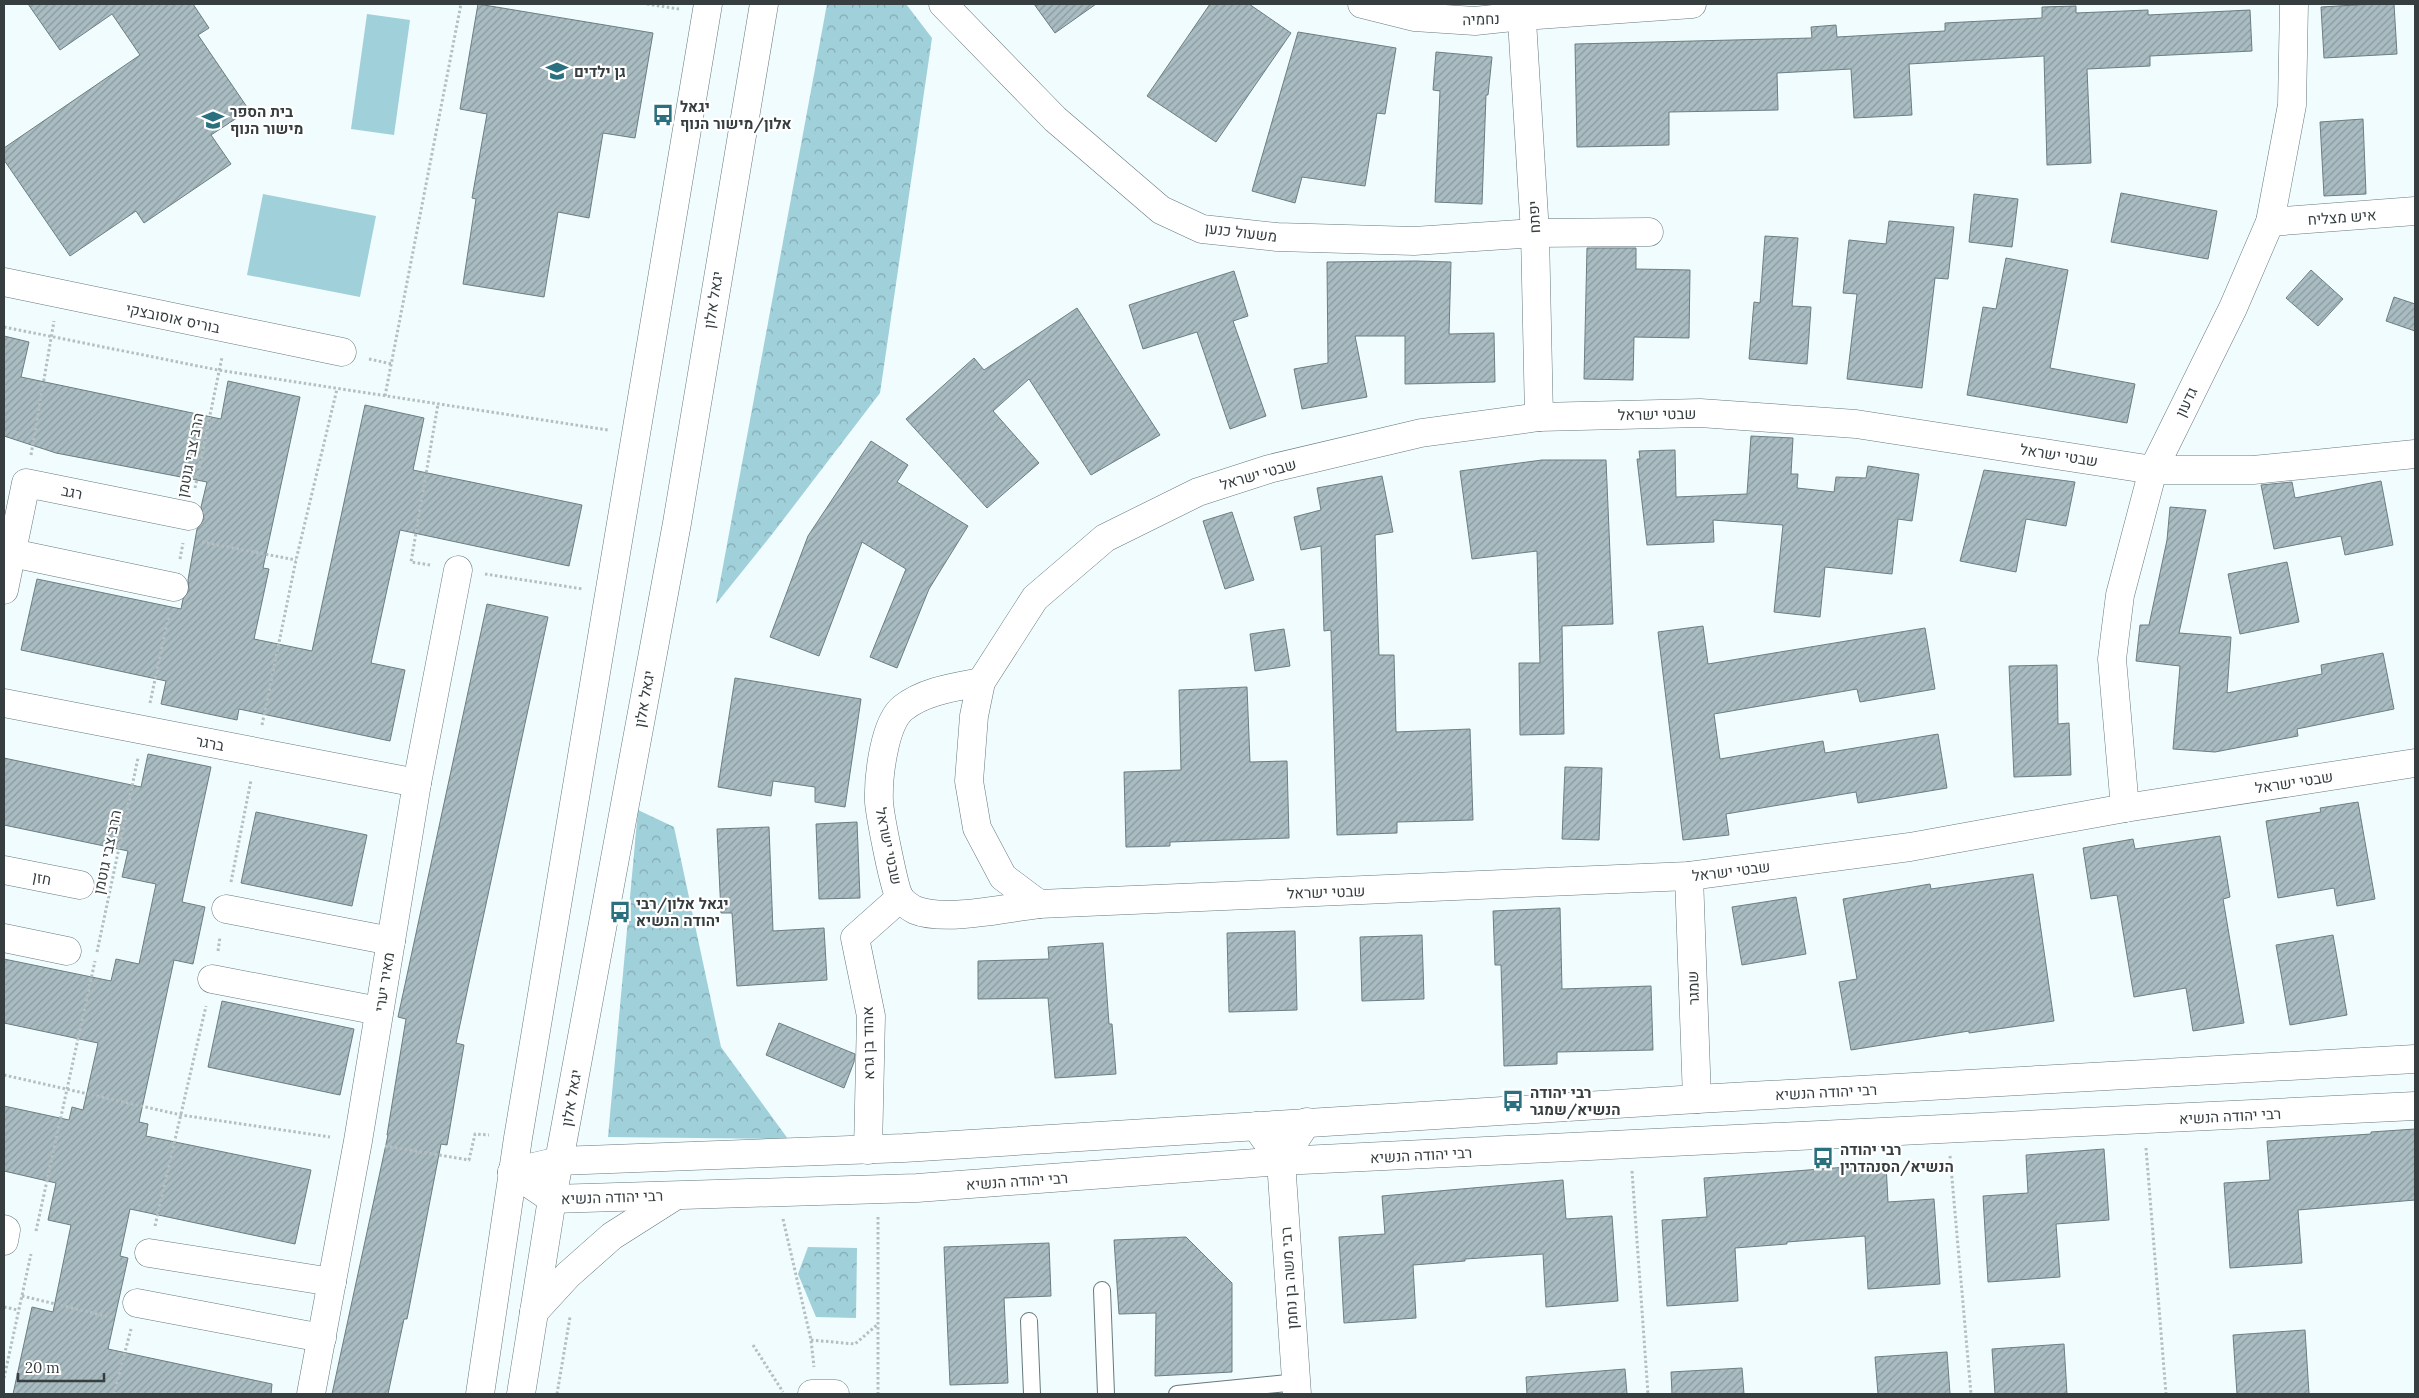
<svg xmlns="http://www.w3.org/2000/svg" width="2419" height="1398" font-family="Lora,Heebo,serif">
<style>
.green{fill:#a0d0da}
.park{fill:url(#park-crowns)}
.building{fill:url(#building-hatch);stroke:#6c7e82}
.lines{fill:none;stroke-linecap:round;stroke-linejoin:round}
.lane-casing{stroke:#67797d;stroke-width:18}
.street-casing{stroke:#67797d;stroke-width:29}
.secondary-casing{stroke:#67797d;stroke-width:29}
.path{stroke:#b4bfc1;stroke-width:3;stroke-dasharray:2.5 2.5;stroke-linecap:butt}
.lane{stroke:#fff;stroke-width:16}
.street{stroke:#fff;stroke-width:28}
.secondary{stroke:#fff;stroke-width:28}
.labels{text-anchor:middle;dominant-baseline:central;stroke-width:4.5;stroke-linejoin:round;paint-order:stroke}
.street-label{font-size:15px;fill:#363e40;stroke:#fff}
.poi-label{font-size:15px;font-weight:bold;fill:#363e40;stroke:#fff;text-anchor:start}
</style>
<defs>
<pattern id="park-crowns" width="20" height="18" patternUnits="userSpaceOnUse" patternTransform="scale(1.25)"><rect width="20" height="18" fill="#a0d0da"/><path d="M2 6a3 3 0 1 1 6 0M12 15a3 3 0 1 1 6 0" fill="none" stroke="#83aab2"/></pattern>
<pattern id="building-hatch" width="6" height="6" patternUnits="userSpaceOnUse" patternTransform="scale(1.25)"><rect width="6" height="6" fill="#a9bcc1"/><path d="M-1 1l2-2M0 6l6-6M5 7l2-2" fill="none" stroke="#8a9a9e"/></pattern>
</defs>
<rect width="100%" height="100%" fill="#f0fcfe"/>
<g class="green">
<path d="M 367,14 L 410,20 L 394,135 L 351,129 Z"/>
<path d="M 263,194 L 376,216 L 360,297 L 247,275 Z"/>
</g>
<g class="park">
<path d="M 827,4 L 906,4 L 932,38 L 880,393 L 773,533 L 716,604 Z"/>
<path d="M 638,810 L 674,827 L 721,1047 L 788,1139 L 608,1137 Z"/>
<path d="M 808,1247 L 857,1248 L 856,1318 L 816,1317 L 798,1274 Z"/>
</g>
<g class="building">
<path d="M 28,4 L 193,4 L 209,28 L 198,35 L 249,110 L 211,135 L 231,164 L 144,223 L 136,211 L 70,256 L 4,160 L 4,148 L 140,55 L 112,14 L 60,50 Z"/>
<path d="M 478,4 L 653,33 L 635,138 L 603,133 L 589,218 L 558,212 L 544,297 L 463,284 L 476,199 L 472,198 L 487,114 L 460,109 Z"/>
<path d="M 1034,4 L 1096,4 L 1055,33 Z"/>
<path d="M 1210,4 L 1249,4 L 1291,33 L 1216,142 L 1147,96 Z"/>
<path d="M 2372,4 L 2394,4 L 2397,54 L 2324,58 L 2321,7 Z"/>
<path d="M 2076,6 L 2076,13 L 2148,10 L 2148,15 L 2250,10 L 2252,51 L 2150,56 L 2150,66 L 2087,69 L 2091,163 L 2047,165 L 2044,56 L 1909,64 L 1912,115 L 1854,118 L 1851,69 L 1777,73 L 1778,110 L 1669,112 L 1669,145 L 1577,147 L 1575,44 L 1812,38 L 1811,27 L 1836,25 L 1837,37 L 1945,31 L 1945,23 L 2042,18 L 2042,7 Z"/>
<path d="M 1298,32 L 1396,48 L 1385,114 L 1377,113 L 1365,186 L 1302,177 L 1295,203 L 1252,191 Z"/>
<path d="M 1436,52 L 1492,57 L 1488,95 L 1486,95 L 1482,204 L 1435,202 L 1440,91 L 1433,90 Z"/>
<path d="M 2363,119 L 2366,194 L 2324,196 L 2320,122 Z"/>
<path d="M 2121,193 L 2217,211 L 2208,259 L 2111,242 Z"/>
<path d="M 1974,194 L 2018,199 L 2012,247 L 1969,242 Z"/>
<path d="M 1889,221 L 1954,227 L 1948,279 L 1935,278 L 1922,388 L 1847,379 L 1857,294 L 1843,293 L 1849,240 L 1886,244 Z"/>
<path d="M 1765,236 L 1798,238 L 1792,306 L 1811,307 L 1807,364 L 1749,359 L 1754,302 L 1760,303 Z"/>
<path d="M 1587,248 L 1636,248 L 1636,269 L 1690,270 L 1689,338 L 1634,337 L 1633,380 L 1584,379 Z"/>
<path d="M 2006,258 L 2068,270 L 2050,368 L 2135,384 L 2127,423 L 1967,395 L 1983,307 L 1996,309 Z"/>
<path d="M 1416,261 L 1451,262 L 1449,334 L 1494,333 L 1495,382 L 1405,384 L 1405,336 L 1355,336 L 1367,397 L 1302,409 L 1294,369 L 1328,363 L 1327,262 Z"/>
<path d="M 2311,270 L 2343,299 L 2318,326 L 2286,298 Z"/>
<path d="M 1234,271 L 1248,316 L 1233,321 L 1266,416 L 1230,429 L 1197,332 L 1143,349 L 1129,305 Z"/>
<path d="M 2394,297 L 2415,304 L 2415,331 L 2386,321 Z"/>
<path d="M 1077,308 L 1160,435 L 1091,475 L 1029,379 L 993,411 L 1039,463 L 987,508 L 906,419 L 974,358 L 984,370 Z"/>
<path d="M 4,336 L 29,342 L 21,377 L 221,419 L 228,381 L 300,397 L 263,568 L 269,569 L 254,639 L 312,651 L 365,405 L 424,418 L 413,470 L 582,505 L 569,566 L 400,530 L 371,663 L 405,670 L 390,741 L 239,709 L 237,720 L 161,704 L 166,681 L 21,650 L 37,579 L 181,609 L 183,599 L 189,590 L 188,580 L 197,529 L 204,519 L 201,507 L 207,482 L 56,453 L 4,436 Z"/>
<path d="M 1751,436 L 1793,438 L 1791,474 L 1798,474 L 1797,488 L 1834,492 L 1836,477 L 1866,478 L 1868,466 L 1919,474 L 1912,521 L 1898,519 L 1892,574 L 1825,567 L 1820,617 L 1774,612 L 1783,525 L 1713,520 L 1714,542 L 1647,545 L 1637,459 L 1640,459 L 1639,451 L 1675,450 L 1676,497 L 1747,494 Z"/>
<path d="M 871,441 L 908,465 L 897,482 L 968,526 L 929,589 L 897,668 L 870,657 L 906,569 L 862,542 L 819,656 L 770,637 L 808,536 Z"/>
<path d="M 1542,460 L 1606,460 L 1613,624 L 1562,626 L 1564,734 L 1520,735 L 1519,663 L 1540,663 L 1537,551 L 1472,559 L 1460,471 Z"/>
<path d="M 1984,470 L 2075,482 L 2066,526 L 2026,519 L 2016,572 L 1960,561 Z"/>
<path d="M 1382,476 L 1393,532 L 1375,535 L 1379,655 L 1394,655 L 1396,732 L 1470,729 L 1473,820 L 1397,822 L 1397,833 L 1337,835 L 1331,630 L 1324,631 L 1321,546 L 1301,550 L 1294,517 L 1321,510 L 1317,488 Z"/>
<path d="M 2381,481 L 2393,545 L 2345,555 L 2341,536 L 2274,549 L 2261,485 L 2292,482 L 2295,498 Z"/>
<path d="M 2170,507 L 2206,510 L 2179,633 L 2231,637 L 2227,693 L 2322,674 L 2321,665 L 2383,653 L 2394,709 L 2297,729 L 2298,736 L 2215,752 L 2173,749 L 2180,666 L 2136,661 L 2140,625 L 2149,625 L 2167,540 Z"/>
<path d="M 1232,512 L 1254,580 L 1225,589 L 1203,521 Z"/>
<path d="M 2287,562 L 2299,622 L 2240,634 L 2228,574 Z"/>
<path d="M 487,604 L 548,617 L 456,1043 L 464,1045 L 447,1145 L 441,1144 L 407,1319 L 404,1319 L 388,1394 L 332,1394 L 388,1135 L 387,1135 L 406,1019 L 398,1017 Z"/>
<path d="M 1703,626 L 1708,664 L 1925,628 L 1935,689 L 1860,702 L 1857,689 L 1714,714 L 1720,759 L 1823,741 L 1825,753 L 1938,734 L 1947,788 L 1858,803 L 1856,792 L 1726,814 L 1729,835 L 1683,840 L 1658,632 Z"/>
<path d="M 1284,629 L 1290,666 L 1255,671 L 1250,634 Z"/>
<path d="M 2057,665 L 2058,724 L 2069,723 L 2071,775 L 2014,777 L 2009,666 Z"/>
<path d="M 735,678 L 861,699 L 845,807 L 815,802 L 815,787 L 773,781 L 771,796 L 718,787 Z"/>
<path d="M 1247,687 L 1250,762 L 1287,761 L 1289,838 L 1170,842 L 1170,846 L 1126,847 L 1124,772 L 1181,770 L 1179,690 Z"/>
<path d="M 148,754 L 211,767 L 182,902 L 205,907 L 193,964 L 174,960 L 139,1122 L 148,1124 L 146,1136 L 311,1170 L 295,1244 L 130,1209 L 120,1256 L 128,1258 L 108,1349 L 272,1384 L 271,1394 L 13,1394 L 32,1307 L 53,1312 L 71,1225 L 48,1220 L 56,1183 L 4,1171 L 4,1106 L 69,1120 L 72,1107 L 83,1110 L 98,1043 L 4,1023 L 4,959 L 111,981 L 116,959 L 139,964 L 156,884 L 122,877 L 128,851 L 4,825 L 4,758 L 141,787 Z"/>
<path d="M 1565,767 L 1602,768 L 1599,840 L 1562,839 Z"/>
<path d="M 2358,802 L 2375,899 L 2337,906 L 2334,888 L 2278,898 L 2266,821 L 2321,812 L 2320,808 Z"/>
<path d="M 256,812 L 367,835 L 352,906 L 241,883 Z"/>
<path d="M 857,822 L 860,898 L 819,899 L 816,824 Z"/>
<path d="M 769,827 L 773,931 L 824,928 L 827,980 L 737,986 L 732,913 L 721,913 L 717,829 Z"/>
<path d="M 2220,836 L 2230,897 L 2223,899 L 2244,1023 L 2193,1031 L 2186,988 L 2134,997 L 2117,895 L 2091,899 L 2083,848 L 2133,839 L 2135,849 Z"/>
<path d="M 2033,874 L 2054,1021 L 1969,1033 L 1969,1031 L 1851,1050 L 1839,982 L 1857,979 L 1843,899 L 1930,884 L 1931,889 Z"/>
<path d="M 1796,897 L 1806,954 L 1742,965 L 1732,907 Z"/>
<path d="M 1560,908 L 1562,989 L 1651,986 L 1653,1050 L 1557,1052 L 1557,1064 L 1504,1066 L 1501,965 L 1495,965 L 1493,911 Z"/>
<path d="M 1295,931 L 1297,1010 L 1229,1012 L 1227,933 Z"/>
<path d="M 1422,935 L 1424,999 L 1362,1001 L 1360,937 Z"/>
<path d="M 2333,935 L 2347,1015 L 2290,1025 L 2276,945 Z"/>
<path d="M 1103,943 L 1109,1024 L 1112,1024 L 1116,1074 L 1055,1078 L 1048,998 L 978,999 L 978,961 L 1049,959 L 1048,947 Z"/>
<path d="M 222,1001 L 354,1029 L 340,1095 L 208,1067 Z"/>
<path d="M 779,1023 L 855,1054 L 854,1062 L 844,1088 L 766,1055 Z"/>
<path d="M 2415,1129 L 2415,1200 L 2298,1210 L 2302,1263 L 2230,1268 L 2224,1183 L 2270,1180 L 2267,1141 L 2371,1134 L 2371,1132 Z"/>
<path d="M 2104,1149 L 2109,1220 L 2056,1224 L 2060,1277 L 1988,1282 L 1983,1196 L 2028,1193 L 2026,1155 Z"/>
<path d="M 1886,1164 L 1888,1202 L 1934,1199 L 1940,1284 L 1868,1289 L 1865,1236 L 1787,1242 L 1787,1244 L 1735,1248 L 1738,1301 L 1667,1306 L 1662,1220 L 1707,1217 L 1704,1178 Z"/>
<path d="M 1563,1180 L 1566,1219 L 1612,1216 L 1618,1301 L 1546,1307 L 1543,1254 L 1465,1259 L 1465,1261 L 1413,1265 L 1416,1318 L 1344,1323 L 1339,1237 L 1385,1234 L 1382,1196 Z"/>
<path d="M 1186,1237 L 1232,1283 L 1232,1372 L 1155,1376 L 1156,1313 L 1119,1314 L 1114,1240 Z"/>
<path d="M 1049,1243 L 1051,1296 L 1004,1298 L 1008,1383 L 950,1385 L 944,1247 Z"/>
<path d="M 2305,1330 L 2309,1394 L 2237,1394 L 2233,1335 Z"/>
<path d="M 2064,1344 L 2067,1394 L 1995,1394 L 1992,1349 Z"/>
<path d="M 1947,1352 L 1950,1394 L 1878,1394 L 1875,1357 Z"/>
<path d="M 1742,1368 L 1744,1394 L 1672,1394 L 1671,1372 Z"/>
<path d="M 1625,1369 L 1627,1394 L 1527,1394 L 1526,1377 Z"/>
</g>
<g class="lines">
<g class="lane-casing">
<g id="lane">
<path d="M 1102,1290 L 1106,1394"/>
<path d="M 1029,1321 L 1032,1394"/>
<path d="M 1177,1394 L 1297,1382"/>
</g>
</g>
<g class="street-casing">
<g id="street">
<path d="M 943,4 L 1055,119 L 1161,210 L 1202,229 L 1277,237 L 1414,241 L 1535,233 L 1649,232"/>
<path d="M 1362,4 L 1414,17 L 1475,21 L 1522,16"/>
<path d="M 1521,4 L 1535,233 L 1539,417"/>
<path d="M 2270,222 L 2415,211"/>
<path d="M 4,282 L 342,352"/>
<path d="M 2415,454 L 2253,470 L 2153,470 L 1856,424 L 1700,413 L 1539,417 L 1421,433 L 1269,469 L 1198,492 L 1105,538 L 1035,598 L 981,682 L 974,716 L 969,781 L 977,828 L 1003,877 L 1039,904 L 1689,876 L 1910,847 L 2125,808 L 2415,763"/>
<path d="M 12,553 L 174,587"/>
<path d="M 4,590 L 26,483 L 189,516"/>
<path d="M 981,682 C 955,687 924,691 903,708 C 884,723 878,778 879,802 C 880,815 894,889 900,898 C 902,902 911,908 915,910 C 944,922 1007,908 1039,904"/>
<path d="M 4,703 L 417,783"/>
<path d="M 2125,808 L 2112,659 L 2120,595 L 2153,470 L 2233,308 L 2270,222 L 2292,105 L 2294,4"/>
<path d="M 4,870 L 80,885"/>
<path d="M 1689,876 L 1697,1099"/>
<path d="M 226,909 L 391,941"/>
<path d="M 4,938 L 67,951"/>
<path d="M 212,979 L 379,1011"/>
<path d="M 1256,1126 L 1281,1161 L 1297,1394"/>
<path d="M 868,1150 L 871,1016 L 855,938 L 900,898"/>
<path d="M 1281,1161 L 1307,1122"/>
<path d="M 4,1229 L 6,1230 L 4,1241"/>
<path d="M 149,1253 L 332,1282"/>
<path d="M 137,1303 L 322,1338"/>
<path d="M 311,1394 L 358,1141 L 417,783 L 458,570"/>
<path d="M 812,1394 L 835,1394"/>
</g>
</g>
<g class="secondary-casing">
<g id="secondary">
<path d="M 1522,16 L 1692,4"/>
<path d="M 512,1172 L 552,1199 L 917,1188 L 1281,1161 L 2415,1106"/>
<path d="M 512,1172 L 559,1161 L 904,1148 L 1697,1099 L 2415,1059"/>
<path d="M 534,1312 L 568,1275 L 612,1236 L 675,1196"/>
<path d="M 480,1394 L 518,1138 L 708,4"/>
<path d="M 521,1394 L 552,1199 L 677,523 L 764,4"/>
</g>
</g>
<g class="path">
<path d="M 647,4 L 679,9"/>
<path d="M 4,327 L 218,370 L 608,430"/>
<path d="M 369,359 L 392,364"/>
<path d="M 385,396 L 461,4"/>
<path d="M 31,455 L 54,321"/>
<path d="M 195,488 L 222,357"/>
<path d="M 202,542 L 296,560"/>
<path d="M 180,559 L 183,543"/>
<path d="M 430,565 L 411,562 L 438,404"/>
<path d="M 485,574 L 583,589"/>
<path d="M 150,703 L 169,614"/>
<path d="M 262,725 L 296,560 L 337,389"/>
<path d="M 231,882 L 251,780"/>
<path d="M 218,951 L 220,937"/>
<path d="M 97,952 L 138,758"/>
<path d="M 4,1075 L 181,1115 L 330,1137"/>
<path d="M 385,1146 L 469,1160 L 475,1134 L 489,1135"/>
<path d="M 2146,1148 L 2166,1394"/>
<path d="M 1950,1156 L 1971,1394"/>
<path d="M 1632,1171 L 1648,1394"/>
<path d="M 878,1217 L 878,1394"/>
<path d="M 783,1219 L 811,1340 L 814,1367"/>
<path d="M 155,1226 L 206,1006"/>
<path d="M 36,1231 L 95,961"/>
<path d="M 22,1296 L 114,1318"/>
<path d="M 4,1307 L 18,1310"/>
<path d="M 811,1340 L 855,1344 L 878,1324"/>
<path d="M 753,1345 L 783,1392"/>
<path d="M 4,1378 L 31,1254"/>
<path d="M 114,1394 L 131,1329"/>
<path d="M 557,1394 L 570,1317"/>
</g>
<use href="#lane" class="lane"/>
<use href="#street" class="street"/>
<use href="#secondary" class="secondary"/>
</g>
<defs>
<g id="school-bare" transform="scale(1.725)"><path d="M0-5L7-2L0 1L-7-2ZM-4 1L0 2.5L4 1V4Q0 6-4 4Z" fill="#2a707e" stroke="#fff" stroke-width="2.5" paint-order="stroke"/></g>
<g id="bus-bare" transform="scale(1.725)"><path d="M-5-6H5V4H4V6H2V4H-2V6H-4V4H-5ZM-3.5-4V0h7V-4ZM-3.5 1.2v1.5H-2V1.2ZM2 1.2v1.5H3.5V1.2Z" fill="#2a707e" stroke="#fff" stroke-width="2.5" paint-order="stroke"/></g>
</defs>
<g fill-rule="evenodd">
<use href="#school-bare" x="557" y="71"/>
<use href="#bus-bare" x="663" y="115"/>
<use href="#school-bare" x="213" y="120"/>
<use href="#bus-bare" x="620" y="912"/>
<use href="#bus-bare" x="1513" y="1101"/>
<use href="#bus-bare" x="1823" y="1158"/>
</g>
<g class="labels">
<g class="street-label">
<text transform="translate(1481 19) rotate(-2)">נחמיה</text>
<text transform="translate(1534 217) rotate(-93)">יפתח</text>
<text transform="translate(2342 217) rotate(-4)">איש מצליח</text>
<text transform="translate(1241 232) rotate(7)">משעול כנען</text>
<text transform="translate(713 300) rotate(-81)">יגאל אלון</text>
<text transform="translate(173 318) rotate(12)">בוריס אוסובצקי</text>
<text transform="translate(2186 402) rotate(-64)">גדעון</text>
<text transform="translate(1657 414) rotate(-1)">שבטי ישראל</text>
<text transform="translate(190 455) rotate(-79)">הרב צבי גוטמן</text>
<text transform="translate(2059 455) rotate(9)">שבטי ישראל</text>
<text transform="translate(1258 474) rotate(-16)">שבטי ישראל</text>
<text transform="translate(72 492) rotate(12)">רגב</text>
<text transform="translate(644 699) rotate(-80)">יגאל אלון</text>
<text transform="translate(210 743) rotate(11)">ברגר</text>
<text transform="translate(2294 782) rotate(-9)">שבטי ישראל</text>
<text transform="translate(889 846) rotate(78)">שבטי ישראל</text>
<text transform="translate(107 852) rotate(-78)">הרב צבי גוטמן</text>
<text transform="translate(1731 871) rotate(-7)">שבטי ישראל</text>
<text transform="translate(42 878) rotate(11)">חזן</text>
<text transform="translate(1326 892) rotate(-2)">שבטי ישראל</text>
<text transform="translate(384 982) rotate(-81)">מאיר יערי</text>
<text transform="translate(1693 988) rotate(-92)">שמגר</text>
<text transform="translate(868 1043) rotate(-91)">אהוד בן גרא</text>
<text transform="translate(1826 1092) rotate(-3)">רבי יהודה הנשיא</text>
<text transform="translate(571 1098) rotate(-80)">יגאל אלון</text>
<text transform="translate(2230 1116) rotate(-3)">רבי יהודה הנשיא</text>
<text transform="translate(1421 1155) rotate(-3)">רבי יהודה הנשיא</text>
<text transform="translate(1017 1181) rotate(-4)">רבי יהודה הנשיא</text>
<text transform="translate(612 1197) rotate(-2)">רבי יהודה הנשיא</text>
<text transform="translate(1289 1278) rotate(-94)">רבי משה בן נחמן</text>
</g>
<g class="poi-label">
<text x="574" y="71">גן ילדים</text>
<text x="680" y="106">יגאל<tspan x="680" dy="17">אלון/מישור הנוף</tspan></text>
<text x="230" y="111">בית הספר<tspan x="230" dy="17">מישור הנוף</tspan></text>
<text x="636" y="903">יגאל אלון/רבי<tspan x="636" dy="17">יהודה הנשיא</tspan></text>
<text x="1530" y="1092">רבי יהודה<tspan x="1530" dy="17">הנשיא/שמגר</tspan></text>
<text x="1840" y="1149">רבי יהודה<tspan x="1840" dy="17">הנשיא/הסנהדרין</tspan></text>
</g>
</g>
<rect width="2419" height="1398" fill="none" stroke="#363e40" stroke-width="10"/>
<path d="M18 1373v8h86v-8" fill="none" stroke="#363e40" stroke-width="2.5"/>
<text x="25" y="1373" font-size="15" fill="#363e40" stroke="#ffffff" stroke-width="4" paint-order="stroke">20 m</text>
</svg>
